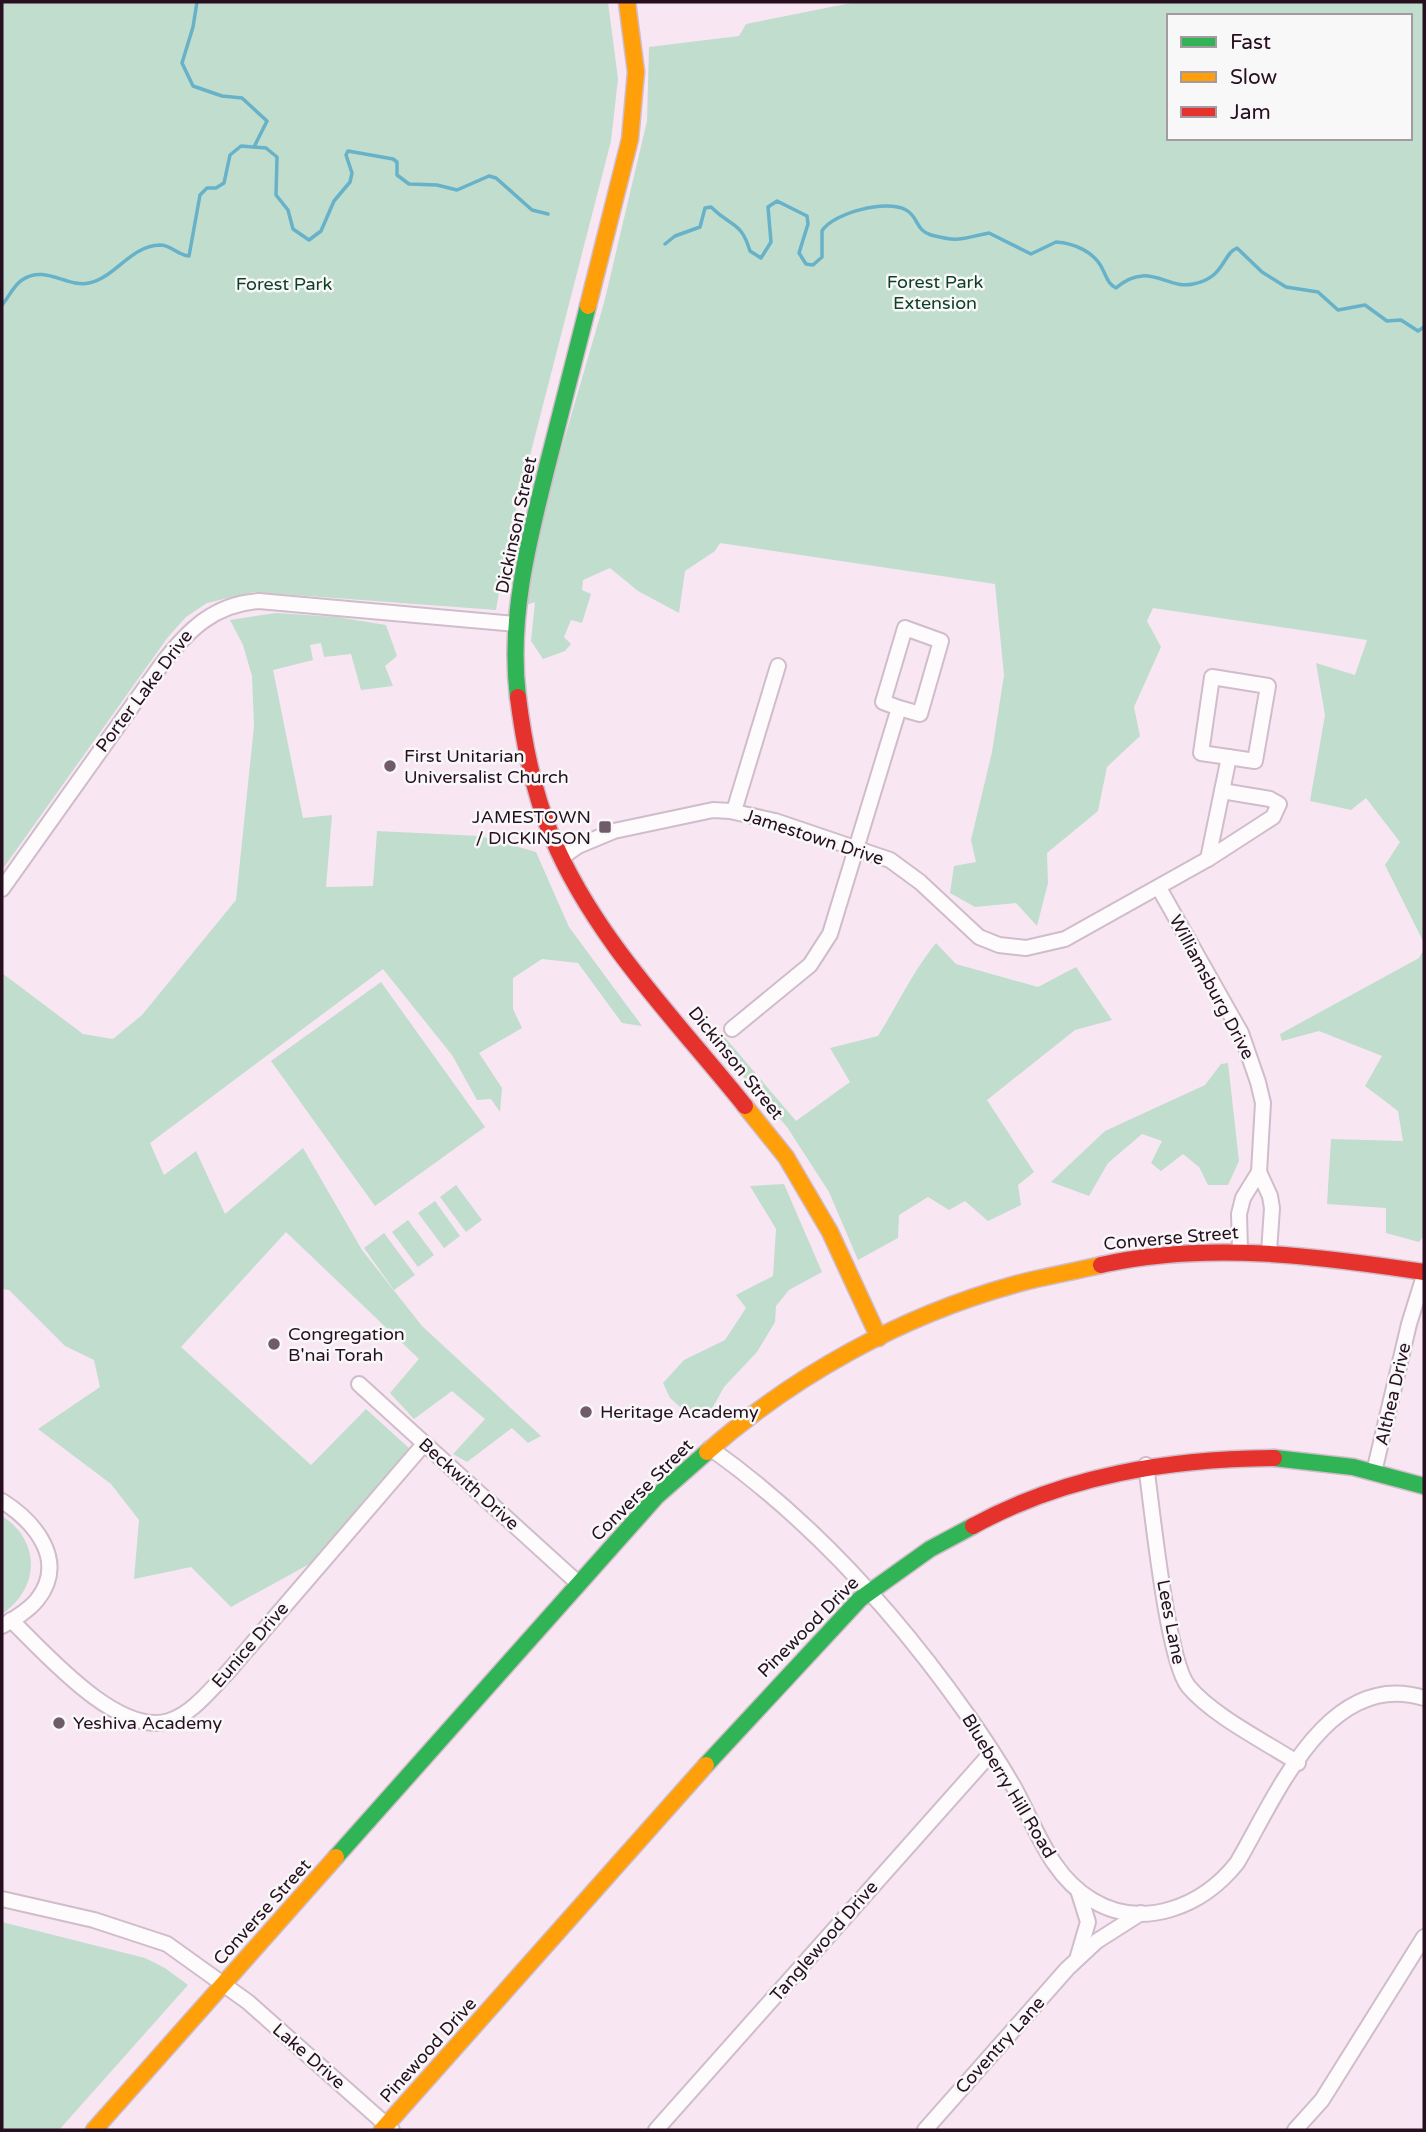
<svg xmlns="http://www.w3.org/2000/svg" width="1426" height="2132" font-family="'Varela Round',sans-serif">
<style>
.green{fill:#c0ddce;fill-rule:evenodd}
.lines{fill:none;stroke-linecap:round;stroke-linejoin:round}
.stream{stroke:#67b2c9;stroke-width:3.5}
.street-casing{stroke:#d0bcca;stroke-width:18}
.fast-casing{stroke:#d0bcca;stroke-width:19}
.slow-casing{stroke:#d0bcca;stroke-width:19}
.jam-casing{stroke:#d0bcca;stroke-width:19}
.street{stroke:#fefbfd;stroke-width:14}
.fast{stroke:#30b455;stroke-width:16}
.slow{stroke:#ff9f0a;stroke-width:16}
.jam{stroke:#e5322d;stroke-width:16}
.poi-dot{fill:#705b6a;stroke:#f8f8f8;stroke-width:2.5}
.labels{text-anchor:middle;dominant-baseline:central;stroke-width:5;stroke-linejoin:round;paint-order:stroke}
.park-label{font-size:18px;fill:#11402a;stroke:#f8f8f8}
.street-label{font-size:18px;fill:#270f20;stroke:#f8f8f8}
.poi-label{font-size:18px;fill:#270f20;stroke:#f8f8f8;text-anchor:start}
</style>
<rect width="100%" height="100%" fill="#f8e7f2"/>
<g class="green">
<path d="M 2,2 L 608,2 L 618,79 L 611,141 L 509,537 L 496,610 L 254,592 L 207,603 L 186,617 L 168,637 L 2,870 Z"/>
<path d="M 856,2 L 1424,2 L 1424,943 L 1385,865 L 1400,842 L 1366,798 L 1351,810 L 1310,801 L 1325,715 L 1316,663 L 1355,675 L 1367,640 L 1153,608 L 1147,621 L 1161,647 L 1134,707 L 1140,736 L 1107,767 L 1098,811 L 1047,853 L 1048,883 L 1037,926 L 1016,903 L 975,907 L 950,893 L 954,866 L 976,862 L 971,840 L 992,752 L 1004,675 L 995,584 L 720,543 L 715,551 L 685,571 L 679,613 L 638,591 L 610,568 L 583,580 L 582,590 L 591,594 L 582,623 L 571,620 L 564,637 L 571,644 L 565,651 L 543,659 L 531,641 L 535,602 L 524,606 L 554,474 L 604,303 L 647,121 L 649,47 L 739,36 L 746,24 ZM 1169,16 L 1410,16 L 1410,138 L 1169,138 Z"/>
<path d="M 276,613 L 337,617 L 386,625 L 397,656 L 385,666 L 393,686 L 361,690 L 351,654 L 324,657 L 321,643 L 310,645 L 313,660 L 273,670 L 303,818 L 332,815 L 326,887 L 373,886 L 377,831 L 480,836 L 536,852 L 569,927 L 642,1026 L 622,1023 L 578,963 L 542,959 L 513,978 L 513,1009 L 522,1028 L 479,1053 L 502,1088 L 500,1112 L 491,1099 L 477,1100 L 452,1055 L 383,969 L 150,1143 L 164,1175 L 196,1151 L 225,1214 L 303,1148 L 362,1250 L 422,1326 L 541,1436 L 528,1443 L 512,1428 L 467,1462 L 453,1454 L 485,1419 L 452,1391 L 414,1419 L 390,1393 L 419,1359 L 286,1232 L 181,1347 L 311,1465 L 366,1409 L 410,1449 L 313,1562 L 231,1607 L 191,1567 L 134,1579 L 139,1520 L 111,1484 L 38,1429 L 100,1387 L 94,1360 L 65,1346 L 9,1290 L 2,1289 L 2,973 L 83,1034 L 113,1039 L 142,1015 L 236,900 L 254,726 L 252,676 L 243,645 L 230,620 Z"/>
<path d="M 936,943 L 956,964 L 1038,987 L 1076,967 L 1112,1020 L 1075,1030 L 987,1100 L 1034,1172 L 1018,1185 L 1021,1205 L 988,1221 L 965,1201 L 949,1210 L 928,1197 L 899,1215 L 898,1238 L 858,1260 L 829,1192 L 787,1127 L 713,1042 L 723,1035 L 796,1121 L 850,1082 L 830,1048 L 878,1036 C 898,1004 913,971 936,943 Z"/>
<path d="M 1424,949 L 1424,1236 L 1419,1242 L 1386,1233 L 1386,1208 L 1327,1204 L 1331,1139 L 1403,1141 L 1398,1111 L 1365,1086 L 1382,1056 L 1319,1031 L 1282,1041 L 1280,1034 L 1419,958 Z"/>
<path d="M 381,982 L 485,1127 L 375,1206 L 271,1061 Z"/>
<path d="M 1228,1063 L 1239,1161 L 1228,1185 L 1208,1185 L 1199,1167 L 1183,1154 L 1161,1171 L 1151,1163 L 1162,1141 L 1142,1134 L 1108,1163 L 1089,1196 L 1051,1182 L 1105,1131 L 1205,1085 L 1221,1064 Z"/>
<path d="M 784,1184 L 822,1272 L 789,1290 L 776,1306 L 775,1322 L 757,1352 L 724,1387 L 709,1414 L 696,1421 L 670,1398 L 663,1383 L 684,1360 L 725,1340 L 746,1308 L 736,1295 L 773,1276 L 776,1229 L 750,1186 Z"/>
<path d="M 456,1185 L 482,1220 L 466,1232 L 440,1197 Z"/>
<path d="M 435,1201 L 460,1236 L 444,1248 L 418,1213 Z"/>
<path d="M 408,1220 L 434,1255 L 418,1267 L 392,1232 Z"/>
<path d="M 384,1233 L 415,1275 L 394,1290 L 364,1248 Z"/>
<path d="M 2,1516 C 41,1541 40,1588 2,1614 Z"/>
<path d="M 2,1922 L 145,1958 L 165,1968 L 188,1985 L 59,2130 L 2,2130 Z"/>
</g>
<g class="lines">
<g class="stream">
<path d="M 197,2 L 193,27 L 182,63 L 193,86 L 222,96 L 242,98 L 267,121 L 255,145"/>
<path d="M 665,244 L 675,236 L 700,227 L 705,208 L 711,207 C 732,228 741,221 750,251 L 761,258 L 771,242 L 768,207 L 777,201 L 807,216 L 808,224 L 799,253 L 806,264 L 813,265 L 822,257 L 822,231 C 833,213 886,199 906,210 C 918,216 916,231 931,235 C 961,243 962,238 989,233 L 1031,254 L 1056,242 C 1074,243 1095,252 1103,270 C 1107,278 1108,284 1116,288 C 1148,260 1167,290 1193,284 C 1225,278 1222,254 1237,248 L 1262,272 L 1286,287 L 1318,292 L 1338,310 L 1365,305 L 1387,321 L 1401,320 L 1418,331 L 1424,327"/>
<path d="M 2,305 C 9,297 13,286 22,280 C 45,264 67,288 89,283 C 116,277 130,246 160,245 C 172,245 177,255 189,256 L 200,195 L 207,188 L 216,188 L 224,183 L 230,155 L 241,146 L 266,148 L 277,157 L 276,195 L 288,210 L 293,229 L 309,240 L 321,231 L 334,201 L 350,182 L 352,173 L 346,155 L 348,151 L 393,159 L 397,162 L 397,175 L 409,184 L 437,185 L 457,190 L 489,176 L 496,178 L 532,210 L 548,214"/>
</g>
<g class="street-casing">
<g id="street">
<path d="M 1212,677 L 1268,686 L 1255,761 L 1201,753 Z"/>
<path d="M 734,811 L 778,666"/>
<path d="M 561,858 L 578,846 L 614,831 L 713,810 L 730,811 L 775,821 L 890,860 L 920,882 L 979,937 L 999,945 L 1026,948 L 1065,939 L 1208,859 L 1273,817 L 1279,804 L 1270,799 L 1222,791"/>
<path d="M 1208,859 L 1229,757"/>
<path d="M 1159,888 L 1241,1033 L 1258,1082 L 1263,1103 L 1259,1172 L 1243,1198 L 1239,1214 L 1240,1250"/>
<path d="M 2,889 L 162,664 C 188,630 214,604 259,601 L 516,624"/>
<path d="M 732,1029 L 810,965 L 830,934 L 899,708 L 883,702 L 905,628 L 941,641 L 920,714 L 899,708"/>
<path d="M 1259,1172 L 1270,1196 L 1272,1208 L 1269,1252"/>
<path d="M 359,1384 L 579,1584"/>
<path d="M 710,1448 C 810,1519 896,1614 966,1713 C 984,1738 1000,1763 1015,1789 C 1036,1828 1051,1876 1092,1900 C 1143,1931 1203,1906 1237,1863 C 1276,1797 1327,1668 1424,1698"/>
<path d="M 1146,1465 C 1152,1508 1167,1659 1188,1686 C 1213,1716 1264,1741 1298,1763"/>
<path d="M 1374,1472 L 1409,1324 L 1424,1276"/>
<path d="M 2,1501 C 35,1522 68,1561 37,1600 C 28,1611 14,1619 2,1626"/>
<path d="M 11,1620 C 45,1653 118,1737 169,1721 C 192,1714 211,1689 227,1673 L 424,1444"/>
<path d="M 1078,1890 L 1088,1922 L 1078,1956"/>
<path d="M 2,1899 L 94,1920 L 167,1944 L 248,2002 L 392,2130"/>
<path d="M 656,2130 L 992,1752"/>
<path d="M 925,2130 L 1067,1969 L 1097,1941 L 1141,1913"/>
<path d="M 1295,2130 L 1322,2100 L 1424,1937"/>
</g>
</g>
<g class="fast-casing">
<g id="fast">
<path d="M 518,697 C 508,618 529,539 548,463 C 561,411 574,359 588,306"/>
<path d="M 1274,1458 L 1353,1467 L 1424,1486"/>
<path d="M 706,1765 L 860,1599 L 930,1549 L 973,1526"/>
<path d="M 336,1857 L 657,1496 L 707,1452"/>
</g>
</g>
<g class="slow-casing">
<g id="slow">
<path d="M 588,306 L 630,139 L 636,72 L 627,2"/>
<path d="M 745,1106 L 786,1157 L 830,1232 L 879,1338"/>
<path d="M 707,1452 C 793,1376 901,1316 1013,1285 C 1041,1277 1072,1272 1101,1265"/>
<path d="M 94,2130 L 336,1857"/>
<path d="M 382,2130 L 706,1765"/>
</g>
</g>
<g class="jam-casing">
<g id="jam">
<path d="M 518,697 C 524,745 533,792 552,837 C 594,938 677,1021 745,1106"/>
<path d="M 1101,1265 C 1207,1241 1318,1256 1424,1272"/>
<path d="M 973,1526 C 1066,1475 1169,1459 1274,1458"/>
</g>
</g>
<use href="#street" class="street"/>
<use href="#fast" class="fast"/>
<use href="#slow" class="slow"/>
<use href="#jam" class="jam"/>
</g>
<g class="poi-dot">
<circle cx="390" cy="766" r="7"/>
<rect x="598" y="820" width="14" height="14" rx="3.5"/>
<circle cx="274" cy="1344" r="7"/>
<circle cx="586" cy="1412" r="7"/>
<circle cx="59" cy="1723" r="7"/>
</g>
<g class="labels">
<g class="park-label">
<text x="935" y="282">Forest Park<tspan x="935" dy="21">Extension</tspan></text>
<text x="284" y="284">Forest Park</text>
</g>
<g class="street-label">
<text transform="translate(516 525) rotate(-78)">Dickinson Street</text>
<text transform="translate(144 691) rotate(-53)">Porter Lake Drive</text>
<text transform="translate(814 837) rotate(18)">Jamestown Drive</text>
<text transform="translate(1212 987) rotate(62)">Williamsburg Drive</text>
<text transform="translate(736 1063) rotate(51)">Dickinson Street</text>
<text transform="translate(1171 1238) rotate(-5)">Converse Street</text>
<text transform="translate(1393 1394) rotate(-77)">Althea Drive</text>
<text transform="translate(469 1484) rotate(42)">Beckwith Drive</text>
<text transform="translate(642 1490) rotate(-45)">Converse Street</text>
<text transform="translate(1171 1622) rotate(79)">Lees Lane</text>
<text transform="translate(808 1627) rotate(-45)">Pinewood Drive</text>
<text transform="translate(250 1645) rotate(-49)">Eunice Drive</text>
<text transform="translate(1009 1786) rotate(59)">Blueberry Hill Road</text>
<text transform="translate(262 1912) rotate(-48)">Converse Street</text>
<text transform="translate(824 1941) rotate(-49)">Tanglewood Drive</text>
<text transform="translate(1000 2045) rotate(-48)">Coventry Lane</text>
<text transform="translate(428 2050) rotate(-48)">Pinewood Drive</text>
<text transform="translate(309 2056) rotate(41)">Lake Drive</text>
</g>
<g class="poi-label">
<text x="404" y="756">First Unitarian<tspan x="404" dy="21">Universalist Church</tspan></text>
<text x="591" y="817" text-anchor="end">JAMESTOWN<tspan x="591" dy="21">/ DICKINSON</tspan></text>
<text x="288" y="1334">Congregation<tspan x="288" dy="21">B'nai Torah</tspan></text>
<text x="600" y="1412">Heritage Academy</text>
<text x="73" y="1723">Yeshiva Academy</text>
</g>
</g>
<rect width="1426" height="2132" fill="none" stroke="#270f20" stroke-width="7"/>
<rect x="1167" y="14" width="245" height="126" fill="#f8f8f8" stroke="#a49ba2" stroke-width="2"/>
<rect x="1181" y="37" width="35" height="10" fill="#30b455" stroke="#a49ba2" stroke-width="2"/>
<text x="1230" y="49" font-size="21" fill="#270f20">Fast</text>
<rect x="1181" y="72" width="35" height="10" fill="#ff9f0a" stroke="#a49ba2" stroke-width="2"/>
<text x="1230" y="84" font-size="21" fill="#270f20">Slow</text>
<rect x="1181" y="107" width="35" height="10" fill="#e5322d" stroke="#a49ba2" stroke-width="2"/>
<text x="1230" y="119" font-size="21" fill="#270f20">Jam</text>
</svg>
